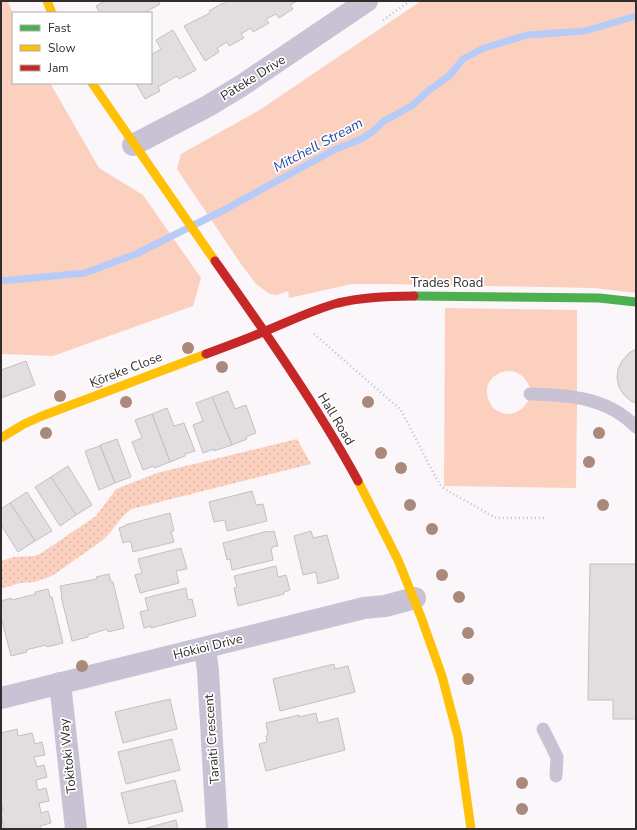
<svg xmlns="http://www.w3.org/2000/svg" width="637" height="830" font-family="'Nunito Sans',sans-serif">
<style>
.grass{fill:#fcd0bf}
.garden{fill:url(#garden-dots)}
.lines{fill:none;stroke-linecap:round;stroke-linejoin:round}
.stream{stroke:#b6cbf8;stroke-width:7}
.building{fill:#e2dedf;stroke:#c3c0c1}
.path{stroke:#c3bec9;stroke-width:2.5;stroke-dasharray:1 3;stroke-linecap:butt}
.lane{stroke:#c9c2d4;stroke-width:13}
.street{stroke:#c9c2d4;stroke-width:22}
.fast{stroke:#4caf50;stroke-width:9}
.slow{stroke:#ffc107;stroke-width:9}
.jam{stroke:#c62828;stroke-width:9}
.tree{fill:#aa887b}
.labels{text-anchor:middle;dominant-baseline:central;stroke-width:3.5;stroke-linejoin:round;paint-order:stroke}
.street-label{font-size:13px;fill:#302d2f;stroke:#fff}
.water-label{font-size:14px;font-style:italic;fill:#274ca6;stroke:#fff}
</style>
<defs>
<pattern id="garden-dots" width="8" height="8" patternUnits="userSpaceOnUse"><rect width="8" height="8" fill="#fcd0bf"/><path d="M2 2h.1M6 6h.1" fill="none" stroke="#d8b3a4" stroke-width="1.8" stroke-linecap="round"/></pattern>
</defs>
<rect width="100%" height="100%" fill="#fbf6f9"/>
<g class="grass">
<path d="M 1,1 L 8,1 L 13,15 L 13,83 L 50,83 L 99,168 L 143,195 L 201,278 L 193,306 L 53,356 L 1,354 Z"/>
<path d="M 421,1 L 636,1 L 636,293 L 594,288 L 387,284 L 352,284 L 289,298 L 288,291 L 277,295 L 270,294 L 256,284 L 241,264 L 177,169 L 181,154 L 258,111 Z"/>
<path d="M 445,308 L 577,310 L 577,392 L 530,388 C 518,355 475,376 490,403 C 493,410 500,413 507,414 C 518,414 524,408 529,399 L 577,403 L 576,488 L 444,486 Z"/>
</g>
<path class="garden" d="M 297,439 L 311,464 L 132,509 C 120,516 114,530 103,540 L 52,576 L 35,582 L 20,583 L 1,589 L 1,561 L 14,557 L 34,556 L 40,554 L 96,516 L 116,489 L 157,473 Z"/>
<g class="lines">
<path class="stream" d="M 1,281 L 85,273 L 136,254 L 220,212 L 334,150 L 361,139 L 372,132 L 384,121 L 413,105 L 428,91 L 450,75 L 463,59 L 484,48 L 527,35 L 585,31 L 636,16"/>
</g>
<g class="building">
<path d="M 105,1 L 158,1 L 160,4 L 144,13 L 100,13 L 96,6 Z"/>
<path d="M 229,1 L 297,1 L 290,5 L 293,9 L 279,18 L 276,14 L 266,19 L 269,23 L 253,32 L 251,28 L 241,34 L 244,38 L 229,46 L 227,42 L 217,48 L 219,52 L 205,61 L 184,26 L 210,13 L 209,11 L 223,3 L 224,4 Z"/>
<path d="M 173,30 L 196,70 L 179,79 L 177,76 L 158,87 L 160,91 L 145,99 L 136,83 L 151,83 L 151,55 L 161,49 L 156,40 Z"/>
<path d="M 636,349 L 636,403 L 631,401 L 624,395 L 619,387 L 617,378 L 618,369 L 622,361 L 629,353 Z"/>
<path d="M 26,361 L 35,385 L 1,398 L 1,370 Z"/>
<path d="M 228,391 L 235,409 L 246,405 L 256,433 L 246,437 L 247,439 L 232,445 L 212,397 Z"/>
<path d="M 212,397 L 232,445 L 214,451 L 214,449 L 203,453 L 193,425 L 203,421 L 196,403 Z"/>
<path d="M 167,408 L 174,426 L 184,423 L 195,451 L 185,454 L 185,456 L 170,462 L 152,414 Z"/>
<path d="M 152,414 L 170,462 L 154,468 L 153,466 L 143,470 L 132,442 L 142,438 L 135,420 Z"/>
<path d="M 117,439 L 131,477 L 115,483 L 100,445 Z"/>
<path d="M 100,446 L 115,483 L 99,490 L 85,451 Z"/>
<path d="M 68,466 L 92,505 L 76,515 L 51,477 Z"/>
<path d="M 51,477 L 76,515 L 60,526 L 35,487 Z"/>
<path d="M 252,491 L 256,505 L 263,504 L 267,521 L 227,531 L 225,520 L 214,522 L 209,502 Z"/>
<path d="M 27,492 L 52,531 L 35,541 L 10,503 Z"/>
<path d="M 10,503 L 35,541 L 18,552 L 1,525 L 1,509 Z"/>
<path d="M 170,513 L 174,531 L 171,531 L 174,542 L 133,552 L 131,542 L 129,542 L 129,541 L 123,543 L 119,528 L 125,526 L 125,525 Z"/>
<path d="M 268,531 L 268,532 L 274,531 L 278,546 L 272,547 L 272,549 L 271,549 L 273,560 L 232,570 L 230,559 L 227,560 L 223,543 Z"/>
<path d="M 311,531 L 313,538 L 327,535 L 339,578 L 318,584 L 316,572 L 303,575 L 294,536 Z"/>
<path d="M 181,548 L 187,569 L 176,571 L 179,583 L 140,593 L 135,575 L 142,573 L 138,559 Z"/>
<path d="M 590,564 L 636,564 L 636,719 L 613,719 L 613,700 L 588,700 Z"/>
<path d="M 276,566 L 278,577 L 286,575 L 290,590 L 284,592 L 284,594 L 238,606 L 234,588 L 237,587 L 234,576 Z"/>
<path d="M 109,574 L 111,582 L 113,582 L 124,628 L 108,632 L 107,629 L 88,635 L 88,637 L 72,641 L 61,596 L 62,595 L 60,586 L 97,579 L 96,577 Z"/>
<path d="M 186,588 L 188,600 L 192,599 L 196,616 L 151,628 L 151,626 L 144,628 L 140,612 L 148,610 L 145,598 Z"/>
<path d="M 48,589 L 50,597 L 52,597 L 63,643 L 47,647 L 46,645 L 26,650 L 27,652 L 11,656 L 1,617 L 1,601 L 11,598 L 12,600 L 36,594 L 35,592 Z"/>
<path d="M 334,664 L 335,669 L 348,666 L 355,692 L 280,711 L 273,679 Z"/>
<path d="M 170,699 L 177,729 L 123,743 L 115,712 Z"/>
<path d="M 316,713 L 318,723 L 338,718 L 345,750 L 266,771 L 259,744 L 267,742 L 266,736 L 268,735 L 266,723 L 299,715 L 299,717 Z"/>
<path d="M 17,729 L 18,736 L 32,733 L 35,744 L 42,742 L 45,755 L 34,757 L 37,767 L 44,765 L 47,777 L 36,780 L 38,790 L 46,788 L 49,801 L 39,803 L 41,813 L 48,811 L 51,823 L 40,826 L 41,829 L 4,829 L 1,813 L 1,811 L 3,811 L 1,802 L 1,733 Z"/>
<path d="M 172,739 L 180,770 L 126,784 L 118,752 Z"/>
<path d="M 175,780 L 183,811 L 129,824 L 121,793 Z"/>
<path d="M 176,820 L 178,829 L 143,829 Z"/>
</g>
<g class="lines">
<g class="path">
<path d="M 383,20 L 410,1"/>
<path d="M 314,334 L 401,410 L 436,478 L 442,487 L 448,491 L 496,518 L 546,518"/>
</g>
<g class="lane">
<path d="M 530,394 C 569,395 607,397 636,427"/>
<path d="M 543,729 L 557,757 L 556,776"/>
</g>
<g class="street">
<path d="M 133,145 L 208,106 L 241,86 L 367,1"/>
<path d="M 205,648 L 208,671 L 217,829"/>
<path d="M 60,683 L 76,829"/>
<path d="M 1,698 L 364,608 L 385,606 L 415,598"/>
</g>
<path class="fast" d="M 414,296 L 599,298 L 636,302"/>
<g class="slow">
<path d="M 47,1 L 52,13"/>
<path d="M 92,83 L 215,261"/>
<path d="M 1,438 L 24,424 L 42,416 L 206,354"/>
<path d="M 358,481 L 398,560 L 421,617 L 442,676 L 458,737 L 471,829"/>
</g>
<g class="jam">
<path d="M 215,261 C 265,332 316,404 358,481"/>
<path d="M 206,354 C 225,347 244,340 263,332 C 288,322 312,310 338,303 C 363,297 389,296 414,296"/>
</g>
</g>
<g class="tree">
<circle cx="188" cy="348" r="6"/>
<circle cx="222" cy="367" r="6"/>
<circle cx="98" cy="382" r="6"/>
<circle cx="60" cy="396" r="6"/>
<circle cx="126" cy="402" r="6"/>
<circle cx="368" cy="402" r="6"/>
<circle cx="46" cy="433" r="6"/>
<circle cx="599" cy="433" r="6"/>
<circle cx="381" cy="453" r="6"/>
<circle cx="589" cy="462" r="6"/>
<circle cx="401" cy="468" r="6"/>
<circle cx="410" cy="505" r="6"/>
<circle cx="603" cy="505" r="6"/>
<circle cx="432" cy="529" r="6"/>
<circle cx="442" cy="575" r="6"/>
<circle cx="459" cy="597" r="6"/>
<circle cx="468" cy="633" r="6"/>
<circle cx="82" cy="666" r="6"/>
<circle cx="468" cy="679" r="6"/>
<circle cx="522" cy="783" r="6"/>
<circle cx="522" cy="809" r="6"/>
</g>
<g class="labels">
<g class="street-label">
<text transform="translate(253 78) rotate(-32)">Pāteke Drive</text>
<text x="447" y="283">Trades Road</text>
<text transform="translate(126 370) rotate(-21)">Kōreke Close</text>
<text transform="translate(336 419) rotate(59)">Hall Road</text>
<text transform="translate(208 647) rotate(-14)">Hōkioi Drive</text>
<text transform="translate(212 739) rotate(-94)">Taraiti Crescent</text>
<text transform="translate(68 756) rotate(-96)">Tokitoki Way</text>
</g>
<g class="water-label">
<text transform="translate(318 145) rotate(-28)">Mitchell Stream</text>
</g>
</g>
<rect width="637" height="830" fill="none" stroke="#302d2f" stroke-width="4"/>
<rect x="12" y="12" width="140" height="72" fill="#ffffff" stroke="#acabac"/>
<rect x="20" y="25" width="20" height="6" fill="#4caf50" stroke="#acabac"/>
<text x="48" y="32" font-size="12" fill="#302d2f">Fast</text>
<rect x="20" y="45" width="20" height="6" fill="#ffc107" stroke="#acabac"/>
<text x="48" y="52" font-size="12" fill="#302d2f">Slow</text>
<rect x="20" y="65" width="20" height="6" fill="#c62828" stroke="#acabac"/>
<text x="48" y="72" font-size="12" fill="#302d2f">Jam</text>
</svg>
